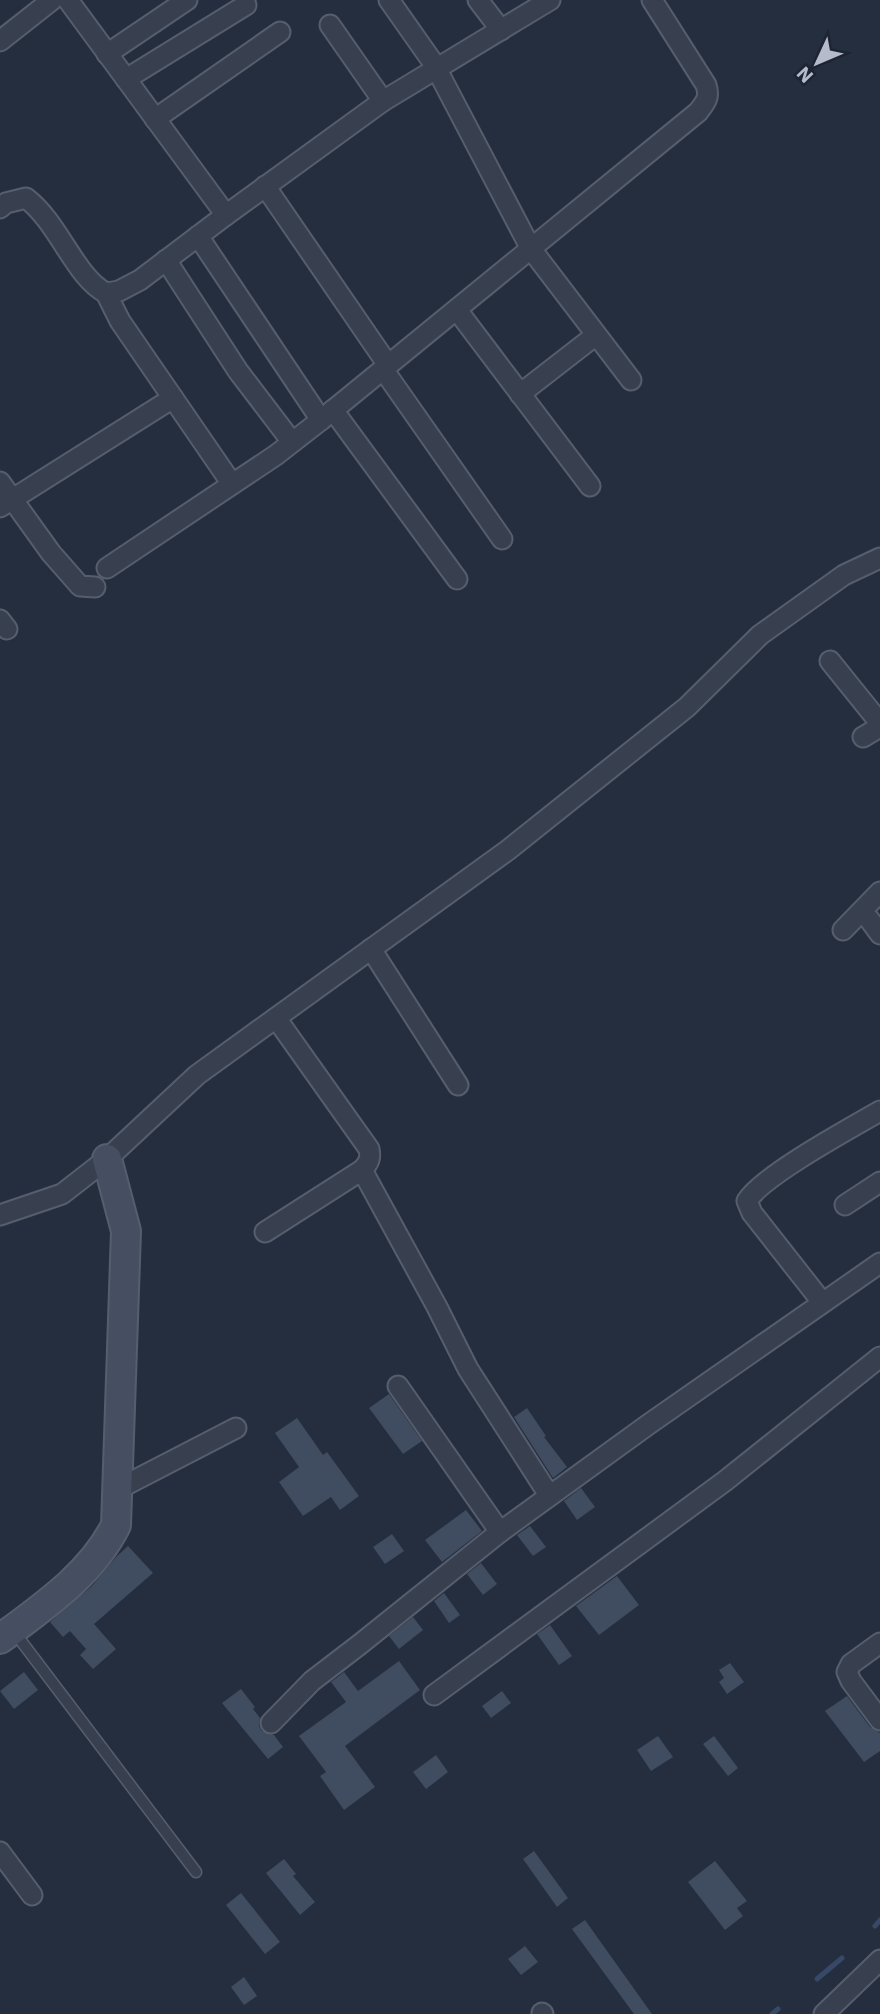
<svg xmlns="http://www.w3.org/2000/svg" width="880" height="2014" font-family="'IBM Plex Sans',sans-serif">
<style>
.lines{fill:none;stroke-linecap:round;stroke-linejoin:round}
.stream{stroke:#384867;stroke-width:5}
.building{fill:#404c5f}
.lane-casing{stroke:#565e6d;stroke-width:13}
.street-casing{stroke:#565e6d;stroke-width:23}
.secondary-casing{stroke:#565e6d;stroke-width:32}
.lane{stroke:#38404f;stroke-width:10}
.street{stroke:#38404f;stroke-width:19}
.secondary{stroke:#464f62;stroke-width:28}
</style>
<rect width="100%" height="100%" fill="#242e3f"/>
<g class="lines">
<g class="stream">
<path d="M 875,1926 L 880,1920"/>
<path d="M 817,1979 L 842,1958"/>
<path d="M 772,2014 L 778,2009"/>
</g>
</g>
<g class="building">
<path d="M 389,1394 L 422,1441 L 403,1454 L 369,1408 Z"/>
<path d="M 527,1408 L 546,1436 L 544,1437 L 567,1467 L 553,1478 L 514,1417 Z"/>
<path d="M 297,1418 L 323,1455 L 327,1452 L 359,1496 L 340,1510 L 331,1497 L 303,1516 L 279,1482 L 299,1467 L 275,1433 Z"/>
<path d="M 581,1488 L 595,1507 L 577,1520 L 564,1501 Z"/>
<path d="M 466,1510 L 482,1531 L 442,1562 L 425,1540 Z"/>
<path d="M 530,1526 L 546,1547 L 533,1556 L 517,1535 Z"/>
<path d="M 392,1534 L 404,1551 L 385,1564 L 373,1547 Z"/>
<path d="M 128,1546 L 153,1573 L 94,1624 L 116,1649 L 93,1669 L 80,1655 L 86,1649 L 70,1631 L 63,1637 L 50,1622 L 92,1586 L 117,1556 Z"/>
<path d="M 481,1563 L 497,1584 L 483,1595 L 467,1574 Z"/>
<path d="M 617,1576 L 639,1605 L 599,1635 L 576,1606 Z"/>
<path d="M 444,1593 L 460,1615 L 449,1623 L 434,1601 Z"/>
<path d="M 413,1617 L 423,1630 L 399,1649 L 389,1636 Z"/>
<path d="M 550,1625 L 572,1656 L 559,1665 L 537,1634 Z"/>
<path d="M 399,1661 L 420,1690 L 345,1746 L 375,1787 L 344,1810 L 320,1776 L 326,1772 L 299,1736 L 346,1702 L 331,1682 L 344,1672 L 358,1691 Z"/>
<path d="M 730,1663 L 744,1682 L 727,1694 L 719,1682 L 724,1678 L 719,1670 Z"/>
<path d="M 24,1672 L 38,1690 L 14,1709 L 0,1691 Z"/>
<path d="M 241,1689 L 255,1707 L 253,1709 L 260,1718 L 259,1726 L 262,1731 L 274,1735 L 283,1747 L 268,1759 L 222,1703 Z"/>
<path d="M 502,1691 L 511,1703 L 491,1718 L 482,1706 Z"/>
<path d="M 847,1696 L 870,1727 L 880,1733 L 880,1751 L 864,1762 L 825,1711 Z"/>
<path d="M 658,1736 L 673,1757 L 651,1771 L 637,1750 Z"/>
<path d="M 714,1736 L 738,1768 L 728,1776 L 703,1744 Z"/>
<path d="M 436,1755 L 448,1772 L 426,1789 L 413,1772 Z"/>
<path d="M 534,1851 L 568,1898 L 557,1907 L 523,1859 Z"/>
<path d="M 284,1859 L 296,1874 L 293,1876 L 315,1902 L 300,1915 L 266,1873 Z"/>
<path d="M 715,1861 L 747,1901 L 737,1908 L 743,1916 L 725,1930 L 688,1882 Z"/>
<path d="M 241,1893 L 280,1942 L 265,1954 L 226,1905 Z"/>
<path d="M 585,1920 L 652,2014 L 634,2014 L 572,1929 Z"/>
<path d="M 525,1946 L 538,1962 L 521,1975 L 508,1959 Z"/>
<path d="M 244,1977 L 257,1996 L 244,2005 L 231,1987 Z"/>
</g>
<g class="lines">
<g class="lane-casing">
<path id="lane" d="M 15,1633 L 196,1872"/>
</g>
<g class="street-casing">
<g id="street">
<path d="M 68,0 L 226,215"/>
<path d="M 389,0 L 434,64 L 531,249 L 631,380"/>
<path d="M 478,0 L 501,30"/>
<path d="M 330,25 L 383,101"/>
<path d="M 0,41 L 52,0"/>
<path d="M 107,54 L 187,0"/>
<path d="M 126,79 L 246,5"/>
<path d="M 155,119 L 280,32"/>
<path d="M 265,186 L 388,365 L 385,372 L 502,539"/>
<path d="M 0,208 L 6,203 L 26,198 C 59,223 75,277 106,293 L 119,291 L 140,280 L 226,215 L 383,101 L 550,0"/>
<path d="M 198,236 L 321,420"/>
<path d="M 166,260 L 238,371 L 292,442"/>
<path d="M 106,293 L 120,321 L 232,484"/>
<path d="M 457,310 L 590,486"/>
<path d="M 520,394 L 596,335"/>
<path d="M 333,410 L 457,579"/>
<path d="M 0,482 L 51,553 L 80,586 L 95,587"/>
<path d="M 0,507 L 173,398"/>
<path d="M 107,568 L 276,455 L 321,420 L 698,112 C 706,102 710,97 706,85 L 652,0"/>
<path d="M 0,620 L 7,629"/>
<path d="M 830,661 L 880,723"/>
<path d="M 863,737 L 880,727"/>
<path d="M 869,919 L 880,934"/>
<path d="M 843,930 L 880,892"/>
<path d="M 371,949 L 458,1085"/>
<path d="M 362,1170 L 437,1307 L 468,1369 L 549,1495"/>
<path d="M 845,1205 L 880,1182"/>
<path d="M 0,1215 L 62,1194 L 107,1159 L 197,1075 L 508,850 L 687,707 L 760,635 L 844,575 L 880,558"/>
<path d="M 265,1232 L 362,1170 C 369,1163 371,1158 369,1149 L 276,1018"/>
<path d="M 822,1302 L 752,1213 L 747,1201 C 762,1176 851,1128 880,1111"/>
<path d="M 398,1386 L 500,1532"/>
<path d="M 116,1490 L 236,1428"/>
<path d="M 880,1643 L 851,1664 L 847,1672 L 851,1681 L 880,1720"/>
<path d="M 434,1695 L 725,1481 L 880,1357"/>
<path d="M 271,1723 L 312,1681 L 359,1645 L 500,1532 L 649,1424 L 880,1263"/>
<path d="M 0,1852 L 32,1895"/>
<path d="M 542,2013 L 543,2014"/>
<path d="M 824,2014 L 880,1960"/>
</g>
</g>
<g class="secondary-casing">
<path id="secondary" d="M 0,1639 C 43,1607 92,1574 116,1525 L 126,1231 L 107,1159"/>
</g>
<use href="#lane" class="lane"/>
<use href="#street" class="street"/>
<use href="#secondary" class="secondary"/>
</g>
<g transform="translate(817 63) rotate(226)" stroke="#1d2534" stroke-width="5" paint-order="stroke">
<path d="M0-5L12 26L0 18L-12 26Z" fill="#b5bbca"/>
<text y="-10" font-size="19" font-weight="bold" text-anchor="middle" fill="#b5bbca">N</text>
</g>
</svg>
